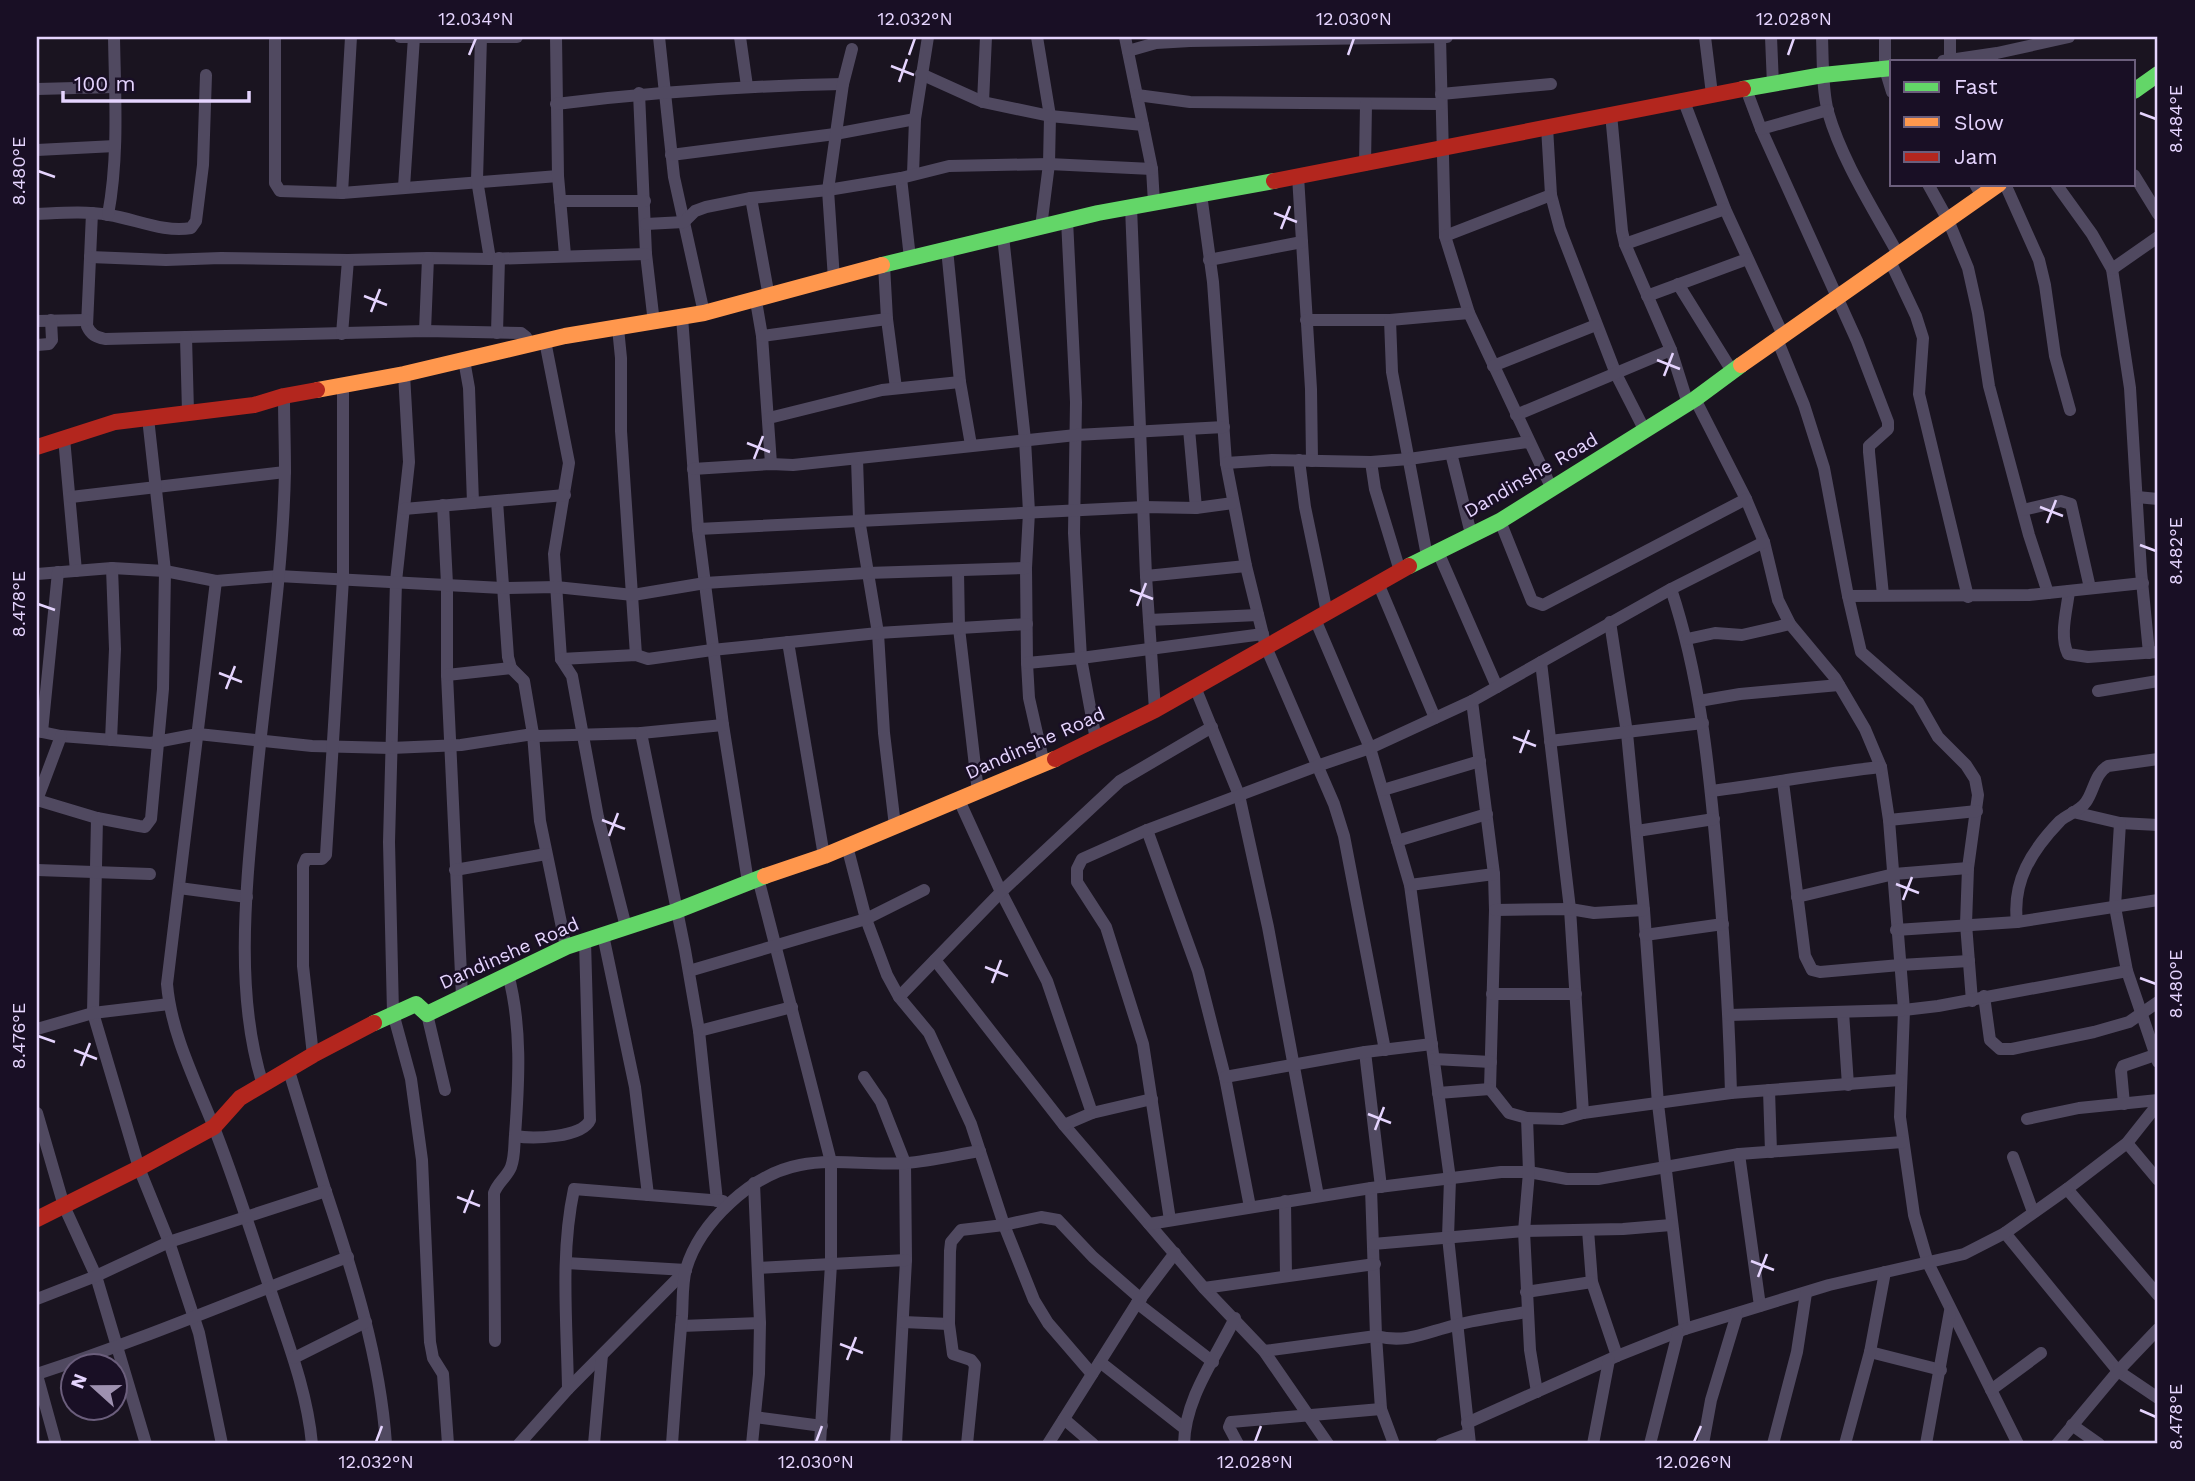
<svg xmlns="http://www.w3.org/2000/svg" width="2195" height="1481" font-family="'Work Sans',sans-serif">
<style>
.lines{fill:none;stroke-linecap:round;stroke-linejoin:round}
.street{stroke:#504960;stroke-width:12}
.fast{stroke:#63d668;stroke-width:16}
.slow{stroke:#ff974d;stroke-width:16}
.jam{stroke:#b3261e;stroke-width:16}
.ticks{fill:none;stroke:#e5d4fe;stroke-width:2.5}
.labels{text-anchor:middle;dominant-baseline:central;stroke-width:5;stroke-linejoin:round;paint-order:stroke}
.street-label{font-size:19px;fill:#e5d4fe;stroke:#190f25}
.neatline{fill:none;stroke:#e5d4fe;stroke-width:2.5}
.ticks-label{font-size:18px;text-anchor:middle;fill:#e5d4fe}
</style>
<rect width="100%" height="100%" fill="#1a1420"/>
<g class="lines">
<g class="street">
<path d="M 275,37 L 275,183 L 280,191 L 342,193 L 558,176"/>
<path d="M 400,37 L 517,37"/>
<path d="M 481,37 L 477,180 L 490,259"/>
<path d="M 556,37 L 558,176 L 565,255"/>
<path d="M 659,37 L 674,177 L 704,313"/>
<path d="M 740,37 L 747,86"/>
<path d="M 1037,37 L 1050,116 L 1049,164 L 1041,227"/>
<path d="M 1125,37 L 1152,169 L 1154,203"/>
<path d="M 1440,37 L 1445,236 L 1469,313 L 1552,489"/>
<path d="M 1705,37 L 1712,94"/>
<path d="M 1771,37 L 1773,85"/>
<path d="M 1822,37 C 1823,61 1822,89 1828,112 C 1842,161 1874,210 1898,254"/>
<path d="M 1885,37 L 1885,69 L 1892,92"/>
<path d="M 1950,37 L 1950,60"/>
<path d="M 1128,51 L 1156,43 L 1190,41 L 1447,37"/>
<path d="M 1943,61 L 1997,53 L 2069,37"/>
<path d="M 921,74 L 983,102 L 1050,116 L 1143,125"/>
<path d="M 37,89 L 115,87"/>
<path d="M 1746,89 L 1761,129 L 1857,341 L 1888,422 L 1888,429 L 1869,446 L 1869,452 L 1883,595"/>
<path d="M 639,93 L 646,254 L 654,323"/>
<path d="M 1441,94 L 1551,84"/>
<path d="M 1137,95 L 1190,102 L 1441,104"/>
<path d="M 1683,99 L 1725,209 L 1783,335"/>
<path d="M 983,102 L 986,37"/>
<path d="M 556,104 C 652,92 747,86 843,84"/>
<path d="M 1611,114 L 1622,231 L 1625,244 L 1671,350 L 1688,404"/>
<path d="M 1547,127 L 1551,195 L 1560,229 L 1616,374 L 1645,431"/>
<path d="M 1761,129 L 1828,110"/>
<path d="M 37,150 L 115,146"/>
<path d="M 671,155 L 835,134 L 915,119"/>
<path d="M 1365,165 L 1366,104"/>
<path d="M 913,174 L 915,119 L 928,37"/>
<path d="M 2134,175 L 2158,214"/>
<path d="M 1298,176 L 1311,389 L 1312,461"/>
<path d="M 901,178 L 910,258"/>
<path d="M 1928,184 L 1948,220 L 1968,268 L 1978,313 L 1989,386 L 2029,535 L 2048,593"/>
<path d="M 1975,184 L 1982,197"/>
<path d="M 2005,184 L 2039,260 L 2045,285 L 2055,356 L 2070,410"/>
<path d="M 2056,184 L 2092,234 L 2112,269 L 2130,388 L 2141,571 L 2149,653"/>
<path d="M 404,187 L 414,37"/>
<path d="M 342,193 L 351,37"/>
<path d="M 1201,194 L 1213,282 L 1226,463 L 1246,566 L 1266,647 L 1334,804 L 1344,836 L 1385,1050"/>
<path d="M 751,198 L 769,297"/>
<path d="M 560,201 L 645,201"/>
<path d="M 1131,207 L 1146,576 L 1155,710"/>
<path d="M 92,213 L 87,326 C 91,335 96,337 105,339 L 425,331 L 521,333 L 526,337 L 530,344"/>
<path d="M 37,214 C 61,213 85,211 109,215 C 135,219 165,233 191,228 L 196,221 L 203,165 L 206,75"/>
<path d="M 108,215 C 119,156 115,96 114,37"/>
<path d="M 1067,220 L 1076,402 L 1074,533 L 1081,658 L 1096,740"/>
<path d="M 646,224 L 684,222 L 695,211 L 706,207 L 751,198 L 828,190 L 901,178 L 949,166 L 1049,164 L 1152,169"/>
<path d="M 1003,236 L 1025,440 L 1029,512 L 1026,568 L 1027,663 L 1029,698 L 1044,764"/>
<path d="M 1445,236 L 1551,195"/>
<path d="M 1625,244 L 1725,209"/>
<path d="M 947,249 L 960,382 L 971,445"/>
<path d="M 90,257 L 166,260 L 221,258 L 348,260 L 428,258 L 490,259 L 646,254"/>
<path d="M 1209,260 L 1302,242"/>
<path d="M 1890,261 L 1916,316 L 1923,338 L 1919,394 L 1968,597"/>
<path d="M 884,265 L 887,319 L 896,388"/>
<path d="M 2112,269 L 2158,237"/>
<path d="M 834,279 L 828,190 L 843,84 L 852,49"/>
<path d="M 1678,284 L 1732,371"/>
<path d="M 1647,296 L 1747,259"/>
<path d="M 756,301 L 762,336 L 771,464"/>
<path d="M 682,317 L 698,529 L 723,725 L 748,882"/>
<path d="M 1306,320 L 1390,320 L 1469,313"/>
<path d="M 1390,320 L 1392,372 L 1427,556"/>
<path d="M 37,321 L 86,320"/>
<path d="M 618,328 L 621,358 L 621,431 L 636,655"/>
<path d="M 425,331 L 428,258"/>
<path d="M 497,333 L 499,258"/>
<path d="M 342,334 L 348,260"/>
<path d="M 762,336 L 887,319"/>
<path d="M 186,337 L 188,412"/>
<path d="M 1777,339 L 1804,405 L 1824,468 L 1848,596 L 1861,652 L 1918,702 L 1938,737 L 1966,765 L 1975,779 L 1978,795 L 1968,868 L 1966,924 L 1972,1001"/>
<path d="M 545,341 L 569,463 L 554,554 L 561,659 L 572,676 L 598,817 L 626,927"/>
<path d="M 37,345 L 49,344 L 52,340 L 51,320"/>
<path d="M 464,360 L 469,388 L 473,503"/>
<path d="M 1493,366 L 1596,325"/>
<path d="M 404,374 L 409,462 L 396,581 L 389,842 L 393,1013 L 411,1079 L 422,1160 L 430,1342 L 433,1358 L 443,1374 L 448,1444"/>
<path d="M 1695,399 L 1746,499 L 1764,542 L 1778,600 L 1790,624 L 1835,678 L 1865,729 L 1881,767 L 1889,820 L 1904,1010 L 1900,1117 L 1914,1215 L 1928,1263 L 2018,1444"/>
<path d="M 1516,415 L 1671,350"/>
<path d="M 769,418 L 882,390 L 960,382"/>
<path d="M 1189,429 L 1196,508"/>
<path d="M 64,438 L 76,571"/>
<path d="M 1451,453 L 1471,534"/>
<path d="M 857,459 L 859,519 L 878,633 L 884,733 L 895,826"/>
<path d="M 1299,460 L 1305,507 L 1327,613"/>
<path d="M 1371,462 L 1375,489 L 1400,571"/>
<path d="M 1226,463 L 1272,460 L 1371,462 L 1409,459 L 1528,442"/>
<path d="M 693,469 L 771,464 L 793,465 L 1076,435 L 1224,427"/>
<path d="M 71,497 L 285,472"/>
<path d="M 2137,497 L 2158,499"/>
<path d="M 497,501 L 508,657 L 511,668 L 524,681 L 533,734 L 540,821 L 566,947"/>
<path d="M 443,505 L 447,584 L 447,675 L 462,996"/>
<path d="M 404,509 L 565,495"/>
<path d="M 2023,510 L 2061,501 L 2071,504 L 2090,588"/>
<path d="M 1500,521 L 1532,601 L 1543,605 L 1746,499"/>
<path d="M 698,529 L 1144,507 L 1196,508 L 1233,503"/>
<path d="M 1438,552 L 1497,687"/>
<path d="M 958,571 L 959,628 L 978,792"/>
<path d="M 37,574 L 112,568 L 165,571 L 216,581 L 278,576 L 502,588 L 556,587 L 633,595 L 705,583 L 867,573 L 1026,568"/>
<path d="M 1146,576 L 1246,566"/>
<path d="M 216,581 L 167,984 C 171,1033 195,1080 213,1125 C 234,1178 251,1232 269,1286 C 286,1338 307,1389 312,1444"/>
<path d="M 1378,583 L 1435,718"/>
<path d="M 1671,589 C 1700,676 1709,767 1717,858 C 1724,936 1729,1014 1731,1093"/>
<path d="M 2069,591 C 2067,610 2059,636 2068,654 L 2088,657 L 2158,652"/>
<path d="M 1848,596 L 2029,595 L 2143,583"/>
<path d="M 1315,619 L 1370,748 L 1410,885 L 1450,1179 L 1448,1237 L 1470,1444"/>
<path d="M 1149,620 L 1258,615"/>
<path d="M 1610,622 L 1627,733 L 1644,910 L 1658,1104 L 1685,1329"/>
<path d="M 1687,639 L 1715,633 L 1742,635 L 1790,624"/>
<path d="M 788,642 L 824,856"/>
<path d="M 561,659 L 636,655 L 648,659 L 712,650 L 878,633 L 1027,624"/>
<path d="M 1541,662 L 1570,909 L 1583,1113"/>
<path d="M 1027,663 L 1081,658 L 1263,634"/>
<path d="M 447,675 L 511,668"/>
<path d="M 1195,687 L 1239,795 L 1268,927 L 1318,1196"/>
<path d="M 2098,691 L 2158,681"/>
<path d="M 1472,701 L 1494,874 L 1495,910 L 1490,1089 L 1509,1113 L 1527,1118"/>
<path d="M 1699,701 L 1740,694 L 1839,685"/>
<path d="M 37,731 L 61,736 L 151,743 L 198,734 L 312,746 L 391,748 L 461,745 L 533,734 L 538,736 L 641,733 L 723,725"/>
<path d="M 42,732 L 58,572"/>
<path d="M 641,733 L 685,950 L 699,1031 L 717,1201"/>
<path d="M 111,740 L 115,649 L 112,568"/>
<path d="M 1550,741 L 1703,723"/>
<path d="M 1783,782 L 1805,956 L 1812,970 L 1820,972 L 1900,965 L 1969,961"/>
<path d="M 1383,790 L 1480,761"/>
<path d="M 1711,791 C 1768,784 1824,773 1881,767"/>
<path d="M 37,800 L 97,818 L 139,826 L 145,827 L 151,819 L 163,689 L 165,571 L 148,418"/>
<path d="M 37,800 L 61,736"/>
<path d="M 959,800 L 1001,892 L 1047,981 L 1092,1113"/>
<path d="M 2073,812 L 2120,823 L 2158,825"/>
<path d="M 97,818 L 93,1013 L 139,1168 L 169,1242 L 199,1333 L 222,1444"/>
<path d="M 1889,820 L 1977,811"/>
<path d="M 2120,823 L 2115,907 L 2127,971 L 2158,1062"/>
<path d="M 1147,830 L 1198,971 L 1225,1077 L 1250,1207"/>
<path d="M 1637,831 L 1714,819"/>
<path d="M 1397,841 L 1487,814"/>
<path d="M 847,846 L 866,919 L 887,975 L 899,997 L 929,1033 L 971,1124 L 1004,1225 L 1034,1300 L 1048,1323 L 1092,1374"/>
<path d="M 37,870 L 150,874"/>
<path d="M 455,870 L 546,854"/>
<path d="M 758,878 L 831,1162 L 831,1264 L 820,1444"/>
<path d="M 1410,885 L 1494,874"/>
<path d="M 179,888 L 247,897"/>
<path d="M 1797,897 L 1894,874 L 1968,868"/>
<path d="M 1495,910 L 1570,909 L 1594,913 L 1644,910"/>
<path d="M 2017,922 C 2012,881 2032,850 2060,821 C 2068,814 2080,811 2086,802 C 2094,791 2095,773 2108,766 L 2158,759"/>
<path d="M 1896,930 L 2017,922 L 2158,900"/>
<path d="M 603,935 L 635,1087 L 648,1195"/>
<path d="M 1645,935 L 1723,924"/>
<path d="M 935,960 L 1064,1125 L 1204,1288 L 1264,1351 L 1328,1444"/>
<path d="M 689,971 L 866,919 L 924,890"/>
<path d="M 1492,994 L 1576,994"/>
<path d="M 1984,996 L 1990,1040 L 2000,1049 L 2012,1049 L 2094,1032 L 2129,1022 L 2158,1002"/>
<path d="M 899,997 L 1001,892 L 1120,781 L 1212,727"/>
<path d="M 1843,1012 L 1848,1085"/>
<path d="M 427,1014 L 445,1090"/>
<path d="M 1729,1015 L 1904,1010 L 1938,1006 L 2127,971"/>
<path d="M 37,1029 L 93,1013 L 169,1004"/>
<path d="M 699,1031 L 792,1007"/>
<path d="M 1365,1052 L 1381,1187"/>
<path d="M 313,1055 L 303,966 L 303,866 L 306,859 L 322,859 L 326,855 L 343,579 L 343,384"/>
<path d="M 1434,1059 L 1491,1062"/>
<path d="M 289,1071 C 301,1110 313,1150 325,1189 C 353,1273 380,1356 386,1444"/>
<path d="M 864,1077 L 881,1102 L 905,1163 L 906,1260 L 896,1444"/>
<path d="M 1225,1077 L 1365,1052 L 1432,1044"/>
<path d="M 263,1085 C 233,991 247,880 256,783 C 266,679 283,575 285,471 C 285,446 284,421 284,396"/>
<path d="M 1769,1090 L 1771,1152"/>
<path d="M 1438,1093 L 1490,1089"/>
<path d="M 2124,1104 L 2121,1071 L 2123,1066 L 2155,1055"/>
<path d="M 37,1113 L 64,1206 L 96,1276 L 146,1444"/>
<path d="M 2027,1119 L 2079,1108 L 2158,1100"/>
<path d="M 1064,1125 L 1092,1113 L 1152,1099"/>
<path d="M 515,1136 C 532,1139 582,1138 590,1120 L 585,941"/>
<path d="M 2127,1143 L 2158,1180"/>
<path d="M 1739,1154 L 1760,1306"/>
<path d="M 2013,1157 L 2033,1212"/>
<path d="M 1371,1188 L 1376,1336 L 1381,1409 L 1394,1444"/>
<path d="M 2067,1189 L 2158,1295"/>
<path d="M 1285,1201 L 1286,1276"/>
<path d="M 1170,1220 L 1143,1044 L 1106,927 L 1077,882 L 1077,869 L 1082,859 L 1147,830 L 1317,766 L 1370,748 L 1472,701 L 1671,589 L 1764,542"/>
<path d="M 1149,1224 L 1371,1188 L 1501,1172 L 1529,1172 L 1567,1179 L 1598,1179 L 1739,1154 L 1903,1142"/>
<path d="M 1588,1230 L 1592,1282 L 1617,1356"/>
<path d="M 2005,1233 L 2118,1371 L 2158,1398"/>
<path d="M 1373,1244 L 1524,1231 L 1623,1229 L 1671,1225"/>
<path d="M 566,1263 L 686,1270"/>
<path d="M 758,1268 L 906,1260"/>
<path d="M 1204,1288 L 1375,1264"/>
<path d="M 1526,1292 L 1592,1282"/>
<path d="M 37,1299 L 96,1276 L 169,1242 L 326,1191"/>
<path d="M 1137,1303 L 1213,1362"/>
<path d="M 903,1322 L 949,1324"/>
<path d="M 681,1326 L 760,1323"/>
<path d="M 495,1341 L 494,1193 C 498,1182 507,1177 511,1167 C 515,1156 514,1145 515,1135 C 519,1081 522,1026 508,974"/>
<path d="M 1264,1351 L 1376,1336 C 1407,1344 1426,1332 1456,1325 C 1480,1319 1504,1316 1527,1312"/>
<path d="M 1870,1352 L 1941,1370"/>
<path d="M 294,1358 L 366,1322"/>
<path d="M 1100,1362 L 1184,1428"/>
<path d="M 37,1374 C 142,1340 244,1296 348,1257"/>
<path d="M 37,1375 L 56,1444"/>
<path d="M 568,1389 C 567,1323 560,1254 574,1189 L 723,1201"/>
<path d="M 1991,1390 L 2041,1353"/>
<path d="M 1537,1392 L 1530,1350 L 1524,1231 L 1529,1172 L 1527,1118 L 1562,1119 L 1583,1113 L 1731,1093 L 1900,1080"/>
<path d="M 755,1417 L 822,1426"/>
<path d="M 1064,1419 L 1093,1444"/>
<path d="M 1467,1423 L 1617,1356 L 1685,1329 L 1829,1285 L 1964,1254 L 2005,1233 L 2067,1189 L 2127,1143 L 2158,1104"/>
<path d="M 2072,1425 L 2099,1444"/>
<path d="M 519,1444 L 568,1389 L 686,1270"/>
<path d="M 594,1444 L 602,1355"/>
<path d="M 672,1444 C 675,1402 678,1359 682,1316 C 683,1301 682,1283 686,1269 C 700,1222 752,1174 800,1165 C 835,1158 871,1166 906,1163 C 931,1161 955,1155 980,1151"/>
<path d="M 752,1444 L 759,1374 L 760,1323 L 754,1183"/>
<path d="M 967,1444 L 975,1365 L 971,1360 L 953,1354 L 949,1324 L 950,1251 L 951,1242 L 961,1230 L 1004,1225 L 1041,1217 L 1058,1220 L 1093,1257 L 1141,1299"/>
<path d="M 1048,1444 L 1137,1303 L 1175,1253"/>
<path d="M 1184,1444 C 1185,1398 1215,1359 1235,1318"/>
<path d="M 1238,1444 L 1229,1427 L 1231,1422 L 1381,1409"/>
<path d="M 1441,1444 L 1468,1434"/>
<path d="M 1593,1444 L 1609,1360"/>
<path d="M 1650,1444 L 1678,1333"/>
<path d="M 1703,1444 L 1711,1400 L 1737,1314"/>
<path d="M 1773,1444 L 1797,1352 L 1806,1293"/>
<path d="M 1845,1444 L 1870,1352 L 1885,1272"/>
<path d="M 1926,1444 L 1950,1311"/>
<path d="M 2057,1444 L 2118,1371 L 2158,1329"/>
</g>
<g class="fast">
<path d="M 1743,89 L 1823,75 L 1892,68"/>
<path d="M 2134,91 L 2158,74"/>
<path d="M 882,265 L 1098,213 L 1274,181"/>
<path d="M 1409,566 L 1500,521 L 1695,399 L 1741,365"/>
<path d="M 374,1023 L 416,1004 L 427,1014 L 566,947 L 676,911 L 765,876"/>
</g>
<g class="slow">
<path d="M 1741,365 L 1999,184"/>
<path d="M 317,390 L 404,374 L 565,336 L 704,313 L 882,265"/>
<path d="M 765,876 L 824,856 L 1055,759"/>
</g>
<g class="jam">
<path d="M 1274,181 L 1743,89"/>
<path d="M 37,447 L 115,422 L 254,405 L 284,396 L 317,390"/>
<path d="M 1055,759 L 1155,710 L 1409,566"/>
<path d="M 37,1219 L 139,1168 L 214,1127 L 240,1098 L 313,1055 L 374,1023"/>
</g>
</g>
<path class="ticks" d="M 469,55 L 476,38M 909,55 L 915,38M 1348,55 L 1354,38M 1788,55 L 1794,38M 891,66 L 914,75M 899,82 L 907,59M 2140,113 L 2156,119M 38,171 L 55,177M 1274,213 L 1297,222M 1281,229 L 1290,206M 364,296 L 387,305M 371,312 L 380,289M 1657,360 L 1680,369M 1664,376 L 1673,353M 747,443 L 770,452M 754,459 L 763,436M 2040,507 L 2063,516M 2047,523 L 2056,500M 2140,545 L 2156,551M 1130,590 L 1153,599M 38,604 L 55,610M 1137,606 L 1146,583M 219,673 L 242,682M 226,689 L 235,666M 1513,737 L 1536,746M 1520,753 L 1529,730M 602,820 L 625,829M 609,836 L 618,813M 1896,884 L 1919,893M 1903,900 L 1912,877M 985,967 L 1008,976M 2140,978 L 2156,984M 992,983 L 1001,960M 38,1036 L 55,1042M 74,1050 L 97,1059M 81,1066 L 90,1043M 1368,1114 L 1391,1123M 1375,1130 L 1384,1107M 457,1197 L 480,1206M 464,1213 L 473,1190M 1751,1261 L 1774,1270M 1758,1277 L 1767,1254M 840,1344 L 863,1353M 847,1360 L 856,1337M 2140,1410 L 2156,1417M 376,1442 L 382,1426M 816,1442 L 822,1426M 1255,1442 L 1261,1426M 1694,1442 L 1701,1426"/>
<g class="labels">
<g class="street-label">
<text transform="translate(1531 475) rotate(-30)">Dandinshe Road</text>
<text transform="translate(1035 743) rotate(-24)">Dandinshe Road</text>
<text transform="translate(509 953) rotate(-24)">Dandinshe Road</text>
</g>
</g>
<rect width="2195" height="1481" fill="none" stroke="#190f25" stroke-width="77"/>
<rect x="1890" y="60" width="245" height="126" fill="#190f25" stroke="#6b5e7c" stroke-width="2"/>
<rect x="1904" y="82" width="35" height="10" fill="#63d668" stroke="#6b5e7c" stroke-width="2"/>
<text x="1954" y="94" font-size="21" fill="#e5d4fe">Fast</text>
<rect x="1904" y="117" width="35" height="10" fill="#ff974d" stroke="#6b5e7c" stroke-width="2"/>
<text x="1954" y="130" font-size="21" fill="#e5d4fe">Slow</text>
<rect x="1904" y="152" width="35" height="10" fill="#b3261e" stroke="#6b5e7c" stroke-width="2"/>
<text x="1954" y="164" font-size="21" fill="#e5d4fe">Jam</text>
<g transform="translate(94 1387) rotate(291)"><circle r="33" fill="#190f25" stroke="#6b5e7c" stroke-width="2"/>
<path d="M0-5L12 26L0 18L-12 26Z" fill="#9e91b0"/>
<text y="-10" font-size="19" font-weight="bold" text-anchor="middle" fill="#e5d4fe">N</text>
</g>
<path d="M63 91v10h186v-10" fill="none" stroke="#e5d4fe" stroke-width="3.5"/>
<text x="74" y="91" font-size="21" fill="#e5d4fe" stroke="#190f25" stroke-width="5" paint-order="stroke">100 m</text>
<rect x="38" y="38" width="2118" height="1404" class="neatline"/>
<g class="ticks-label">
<text x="476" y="25">12.034°N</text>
<text x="915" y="25">12.032°N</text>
<text x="1354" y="25">12.030°N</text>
<text x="1794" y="25">12.028°N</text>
<text transform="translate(2176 119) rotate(-90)" y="6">8.484°E</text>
<text transform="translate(19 171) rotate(-90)" y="6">8.480°E</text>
<text transform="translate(2176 551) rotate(-90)" y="6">8.482°E</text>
<text transform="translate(19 604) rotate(-90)" y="6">8.478°E</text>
<text transform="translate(2176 984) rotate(-90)" y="6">8.480°E</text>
<text transform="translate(19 1036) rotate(-90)" y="6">8.476°E</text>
<text transform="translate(2176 1417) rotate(-90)" y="6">8.478°E</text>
<text x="376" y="1468">12.032°N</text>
<text x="816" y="1468">12.030°N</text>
<text x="1255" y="1468">12.028°N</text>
<text x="1694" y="1468">12.026°N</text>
</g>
</svg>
